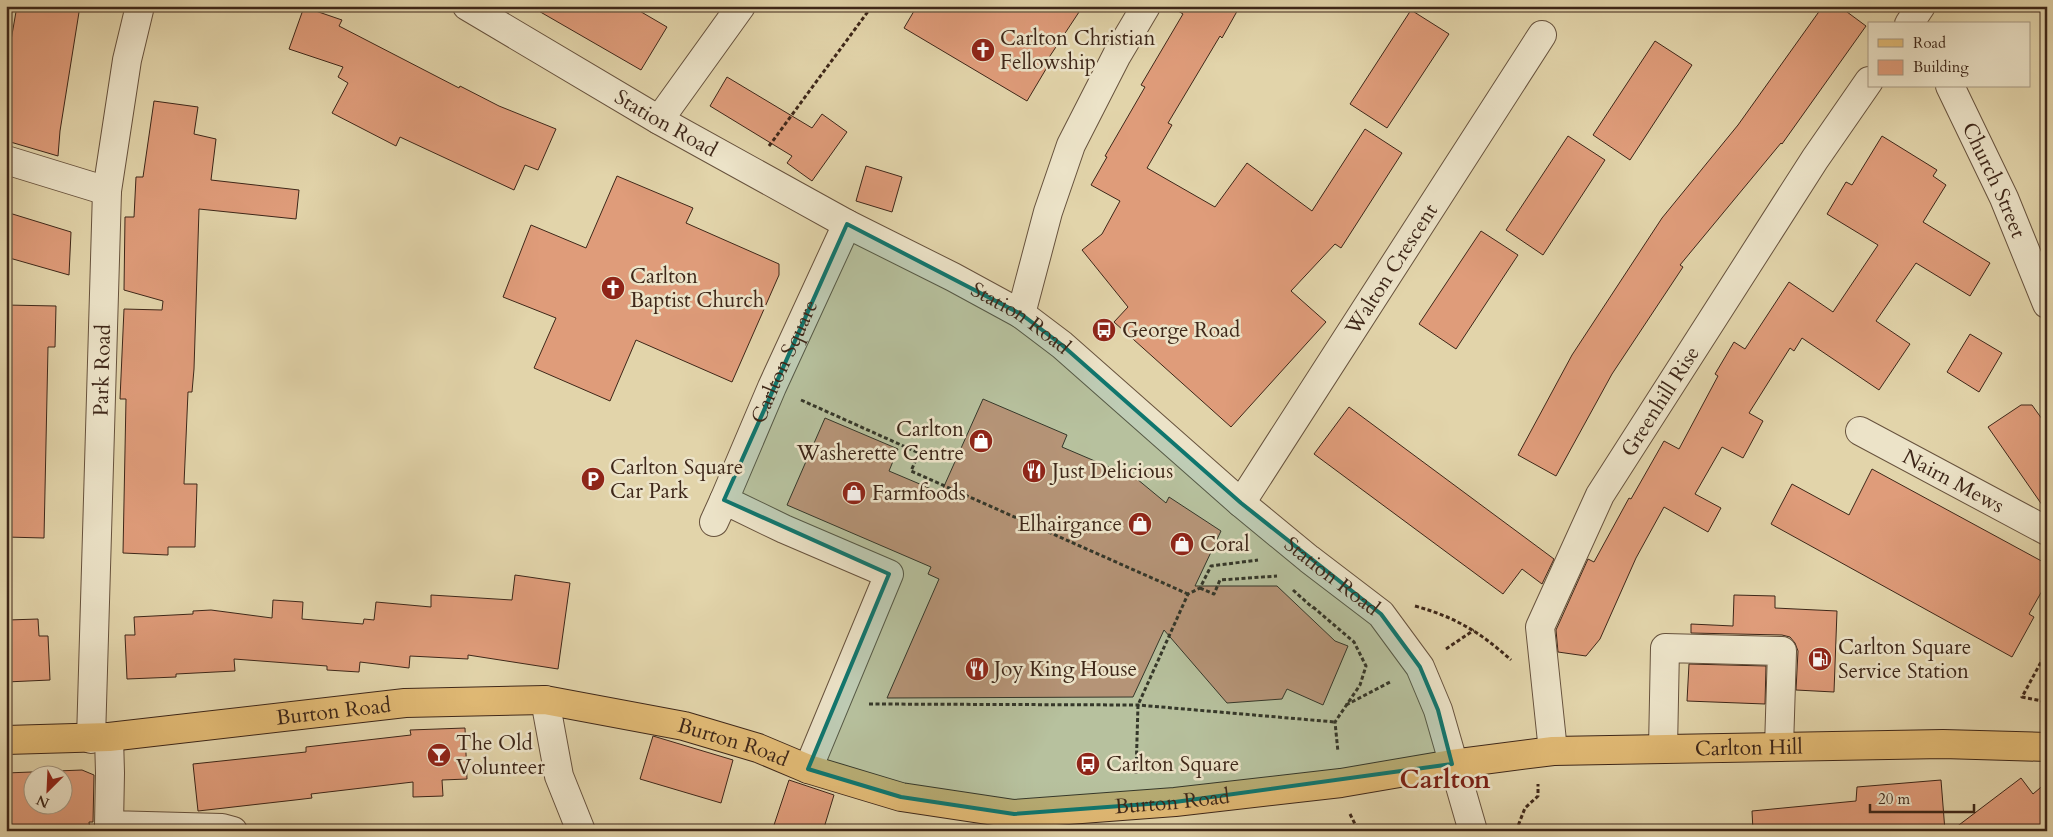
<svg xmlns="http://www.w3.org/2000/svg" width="2053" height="837" font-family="Cardo,serif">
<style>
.building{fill:#df9c7a;stroke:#3e2719;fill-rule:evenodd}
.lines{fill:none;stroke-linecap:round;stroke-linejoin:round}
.minor-casing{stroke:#67523d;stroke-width:30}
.major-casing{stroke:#3e2719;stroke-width:30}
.path{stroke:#3e2719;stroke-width:3;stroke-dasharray:4 2.5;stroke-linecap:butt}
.minor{stroke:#ece3c8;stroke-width:28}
.major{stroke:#e1ba75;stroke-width:28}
.marked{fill:#0f766e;fill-opacity:0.2;stroke:#0f766e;stroke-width:4;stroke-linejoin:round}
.labels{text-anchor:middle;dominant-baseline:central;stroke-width:5;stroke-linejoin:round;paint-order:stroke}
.poi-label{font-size:21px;fill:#3e2719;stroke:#ece3c8;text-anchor:start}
.street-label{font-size:21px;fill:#3e2719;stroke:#ece3c8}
.district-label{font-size:26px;font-weight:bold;fill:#7a1f14;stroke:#ece3c8}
</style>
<rect width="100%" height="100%" fill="#e2d4aa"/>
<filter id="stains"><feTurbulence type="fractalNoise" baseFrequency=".004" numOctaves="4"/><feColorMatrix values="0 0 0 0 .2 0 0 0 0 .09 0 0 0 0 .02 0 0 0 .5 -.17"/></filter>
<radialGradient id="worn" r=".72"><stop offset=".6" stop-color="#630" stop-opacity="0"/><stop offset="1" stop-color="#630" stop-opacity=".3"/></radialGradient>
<g class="building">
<path d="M 17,6 L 80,6 L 60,131 L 58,156 L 7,141 L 11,116 L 6,116 L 6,69 Z"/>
<path d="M 530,6 L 631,6 L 667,27 L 641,70 Z"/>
<path d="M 917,6 L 1083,6 L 1046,62 L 1049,64 L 1027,101 L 904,28 Z"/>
<path d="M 1170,6 L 1240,6 L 1222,38 L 1220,36 L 1168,123 L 1172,125 L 1147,168 L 1215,207 L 1247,163 L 1312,211 L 1365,129 L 1402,153 L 1341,248 L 1335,244 L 1291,291 L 1326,322 L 1231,427 L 1114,322 L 1128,307 L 1082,250 L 1102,234 L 1120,201 L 1091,185 L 1107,157 L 1105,156 L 1145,87 L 1141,85 L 1183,14 Z"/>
<path d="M 1823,6 L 1839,6 L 1866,26 L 1782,144 L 1781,143 L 1680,265 L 1683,267 L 1612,374 L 1556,476 L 1518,455 L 1572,355 L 1662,218 L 1738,125 Z"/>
<path d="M 304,7 L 342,20 L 339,26 L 459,88 L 460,86 L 499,106 L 556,129 L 538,170 L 525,165 L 514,190 L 400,137 L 396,146 L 332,113 L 348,83 L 338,77 L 343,67 L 289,49 Z"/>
<path d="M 1411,10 L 1449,34 L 1387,128 L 1350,104 Z"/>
<path d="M 1655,41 L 1692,65 L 1630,160 L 1593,135 Z"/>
<path d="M 727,77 L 812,128 L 822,114 L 847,132 L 812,181 L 787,163 L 792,156 L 710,106 Z"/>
<path d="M 154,101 L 198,107 L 194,134 L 216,139 L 211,180 L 299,190 L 296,219 L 199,209 L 194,369 L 192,392 L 188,392 L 184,484 L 197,484 L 195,547 L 168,547 L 168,555 L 123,553 L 126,399 L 120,399 L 124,309 L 162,310 L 163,301 L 124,290 L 125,217 L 134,217 L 136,177 L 143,177 Z"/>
<path d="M 1568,136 L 1605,160 L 1543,255 L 1506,230 Z"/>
<path d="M 1882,136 L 1937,170 L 1933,176 L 1946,185 L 1923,222 L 1990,263 L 1970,296 L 1916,263 L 1876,321 L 1910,344 L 1879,390 L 1802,338 L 1794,351 L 1790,348 L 1749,413 L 1763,421 L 1743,458 L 1722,447 L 1695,494 L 1721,508 L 1708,532 L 1664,507 L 1636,558 L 1600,639 L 1586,656 L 1558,652 L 1556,630 L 1588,559 L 1594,562 L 1629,498 L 1631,499 L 1664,441 L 1679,449 L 1718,376 L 1715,374 L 1734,342 L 1745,349 L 1789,282 L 1833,312 L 1878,245 L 1827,214 L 1846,182 L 1852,185 Z"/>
<path d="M 866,166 L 902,177 L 892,212 L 856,201 Z"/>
<path d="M 617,176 L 693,208 L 686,223 L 779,264 L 779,275 L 732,382 L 636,340 L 610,401 L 534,368 L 556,318 L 503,297 L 531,225 L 586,248 Z"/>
<path d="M 6,212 L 71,232 L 69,275 L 6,257 Z"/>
<path d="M 1481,231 L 1518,255 L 1456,349 L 1419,324 Z"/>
<path d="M 6,305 L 56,306 L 55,347 L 48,347 L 44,538 L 6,537 Z"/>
<path d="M 1970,334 L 2002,353 L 1979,392 L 1947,372 Z"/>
<path d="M 983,399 L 1067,435 L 1062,447 L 1137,479 L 1166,503 L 1169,497 L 1221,531 L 1195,586 L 1277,586 L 1335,641 L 1348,646 L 1323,705 L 1287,689 L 1282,699 L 1227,703 L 1164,630 L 1133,697 L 887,698 L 939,579 L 928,574 L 931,567 L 787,505 L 825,418 L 898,449 L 889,471 L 941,493 Z"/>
<path d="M 2021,405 L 2032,405 L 2047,426 L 2047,512 L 1988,427 Z"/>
<path d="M 1349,407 L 1554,559 L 1542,584 L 1522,569 L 1503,594 L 1314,454 Z"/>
<path d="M 1872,469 L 2047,564 L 2047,582 L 2029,614 L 2034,617 L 2012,657 L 1771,524 L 1792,484 L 1849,515 Z"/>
<path d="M 515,575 L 570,583 L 558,669 L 468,655 L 468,659 L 410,656 L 409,668 L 360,662 L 359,672 L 327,670 L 327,666 L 234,659 L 235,671 L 176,674 L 176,677 L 127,679 L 125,635 L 135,635 L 134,617 L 193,614 L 193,611 L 211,610 L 272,618 L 273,600 L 303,602 L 302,619 L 363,624 L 364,619 L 374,620 L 376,602 L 431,607 L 431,595 L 512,600 Z"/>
<path d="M 1734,595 L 1775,596 L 1775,608 L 1837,611 L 1834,692 L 1796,690 L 1798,651 L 1795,643 L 1790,637 L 1782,635 L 1691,633 L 1691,624 L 1733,626 Z"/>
<path d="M 38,619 L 39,636 L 48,636 L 50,680 L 6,682 L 6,638 L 9,638 L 8,620 Z"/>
<path d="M 1689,664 L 1766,666 L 1765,704 L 1687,701 Z"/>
<path d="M 465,728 L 467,779 L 442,780 L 443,796 L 413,797 L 413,782 L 311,794 L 312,798 L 295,800 L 198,811 L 193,764 L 306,752 L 306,747 L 411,735 L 410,730 Z"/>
<path d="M 653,736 L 733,760 L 721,803 L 640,779 Z"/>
<path d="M 82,770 L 94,775 L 93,822 L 89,822 L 90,831 L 6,831 L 6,773 ZM 32,774 L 62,774 L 62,804 L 32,804 Z"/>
<path d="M 2021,778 L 2033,794 L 2047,782 L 2047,831 L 1951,831 Z"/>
<path d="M 789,780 L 834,795 L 823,831 L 772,831 Z"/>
<path d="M 1941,780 L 1945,831 L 1753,831 L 1752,811 L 1856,801 L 1857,787 Z"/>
</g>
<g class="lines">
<g class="minor-casing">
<g id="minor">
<path id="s1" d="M 467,6 L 659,120 L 847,224 L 953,277 L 1021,314 L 1062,345 L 1241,503 L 1309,559 L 1381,614 L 1420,667 L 1438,710 L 1473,831"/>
<path d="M 1909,24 L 1921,6"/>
<path id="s2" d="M 1950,86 L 2004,198 L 2047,304"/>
<path d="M 659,120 L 741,6"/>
<path d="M 6,160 L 107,191"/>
<path d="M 1021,314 L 1048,212 L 1071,145 L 1117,55 L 1146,6"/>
<path id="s3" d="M 1860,431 L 2047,531"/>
<path id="s4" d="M 724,500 L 772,387 L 847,224"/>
<path id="s5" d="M 1241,503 L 1542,35"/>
<path d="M 714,522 L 724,500 L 784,529 L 889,574 L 808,769"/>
<path d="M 545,700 L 559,776 L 581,831"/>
<path d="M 109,737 L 110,773 L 109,825 L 222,828 L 233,831"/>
<path id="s6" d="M 91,739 L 107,191 L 127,60 L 140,6"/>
<path d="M 1663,749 L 1665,648 L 1782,651 L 1779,747"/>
<path id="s7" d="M 1553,751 L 1540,627 L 1600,495 L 1815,159 L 1869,81"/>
</g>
</g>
<g class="major-casing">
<g id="major">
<path id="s8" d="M 6,740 L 109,737 L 405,703 L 545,700 L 684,726 L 758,748 L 808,769 L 901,797 L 1014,814 L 1175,802 L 1341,783 L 1452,764 L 1553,751 L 1943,744 L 2047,747"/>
</g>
</g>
<g class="path">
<path d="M 769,146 L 872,6"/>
<path d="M 801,400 L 919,453 L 911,471 L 1188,594"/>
<path d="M 1200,588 L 1214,594 L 1220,580 L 1277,576"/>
<path d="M 1293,590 L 1313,608"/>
<path d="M 1415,606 C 1455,617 1480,632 1511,660"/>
<path d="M 1313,607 L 1354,642 L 1366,666 L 1360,685 L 1335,722 L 1338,752"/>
<path d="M 1446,649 L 1474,630"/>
<path d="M 2047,651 L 2022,697 L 2047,702"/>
<path d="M 869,704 L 1138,705 L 1335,722"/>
<path d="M 1346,705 L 1392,681"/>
<path d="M 1136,774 L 1138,705 L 1188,594 L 1200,588 L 1211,566 L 1258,560"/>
<path d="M 1350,814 L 1356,826 L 1368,831"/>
<path d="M 1509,831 L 1516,829"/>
<path d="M 1516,831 L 1525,808 L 1538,796 L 1538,784"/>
</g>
<use href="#minor" class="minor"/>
<use href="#major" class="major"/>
</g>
<path class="marked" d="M 847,224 L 1021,314 L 1062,345 L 1241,503 L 1381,614 L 1420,667 L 1438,710 L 1452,764 L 1175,802 L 1014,814 L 901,797 L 808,769 L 889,574 L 724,500 Z"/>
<defs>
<g id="church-disc" transform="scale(1.25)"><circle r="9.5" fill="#8f2418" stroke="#ece3c8"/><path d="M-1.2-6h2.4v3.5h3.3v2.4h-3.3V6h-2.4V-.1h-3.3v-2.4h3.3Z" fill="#fff"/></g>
<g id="bus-disc" transform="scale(1.25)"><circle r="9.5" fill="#8f2418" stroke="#ece3c8"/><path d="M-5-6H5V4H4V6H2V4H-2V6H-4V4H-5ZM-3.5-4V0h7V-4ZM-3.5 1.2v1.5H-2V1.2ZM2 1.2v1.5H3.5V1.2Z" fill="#fff"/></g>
<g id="shop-disc" transform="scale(1.25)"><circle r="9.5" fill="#8f2418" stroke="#ece3c8"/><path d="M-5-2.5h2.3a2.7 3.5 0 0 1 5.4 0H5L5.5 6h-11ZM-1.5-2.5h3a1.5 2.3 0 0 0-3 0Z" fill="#fff"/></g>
<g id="restaurant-disc" transform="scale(1.25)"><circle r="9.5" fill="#8f2418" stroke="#ece3c8"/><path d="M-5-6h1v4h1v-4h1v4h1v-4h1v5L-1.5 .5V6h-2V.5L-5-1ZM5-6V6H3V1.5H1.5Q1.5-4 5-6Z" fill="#fff"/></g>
<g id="parking-disc" transform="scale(1.25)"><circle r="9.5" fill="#8f2418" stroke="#ece3c8"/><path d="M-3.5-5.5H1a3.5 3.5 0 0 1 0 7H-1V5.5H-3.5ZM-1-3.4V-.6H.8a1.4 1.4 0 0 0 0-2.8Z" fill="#fff"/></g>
<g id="fuel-disc" transform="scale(1.25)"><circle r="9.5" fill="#8f2418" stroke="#ece3c8"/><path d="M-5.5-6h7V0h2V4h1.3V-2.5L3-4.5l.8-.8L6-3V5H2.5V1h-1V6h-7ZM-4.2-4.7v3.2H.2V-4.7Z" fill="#fff"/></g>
<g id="bar-disc" transform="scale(1.25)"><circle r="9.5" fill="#8f2418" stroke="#ece3c8"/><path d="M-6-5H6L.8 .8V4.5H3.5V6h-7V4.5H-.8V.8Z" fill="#fff"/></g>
</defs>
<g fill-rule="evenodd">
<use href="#church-disc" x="983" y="50"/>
<use href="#church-disc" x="613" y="288"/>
<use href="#bus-disc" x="1104" y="330"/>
<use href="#shop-disc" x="981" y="441"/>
<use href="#restaurant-disc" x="1034" y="471"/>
<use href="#parking-disc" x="593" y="479"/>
<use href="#shop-disc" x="854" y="493"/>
<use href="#shop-disc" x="1140" y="524"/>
<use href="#shop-disc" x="1182" y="544"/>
<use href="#fuel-disc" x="1820" y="659"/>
<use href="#restaurant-disc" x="977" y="669"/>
<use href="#bar-disc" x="439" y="755"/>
<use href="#bus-disc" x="1088" y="764"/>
</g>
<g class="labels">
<g class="poi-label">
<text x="1000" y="38">Carlton Christian<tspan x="1000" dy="24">Fellowship</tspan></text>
<text x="630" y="276">Carlton<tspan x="630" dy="24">Baptist Church</tspan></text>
<text x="1122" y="330">George Road</text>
<text x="964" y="429" text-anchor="end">Carlton<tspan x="964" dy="24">Washerette Centre</tspan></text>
<text x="610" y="467">Carlton Square<tspan x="610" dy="24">Car Park</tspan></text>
<text x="1052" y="471">Just Delicious</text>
<text x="872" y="493">Farmfoods</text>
<text x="1122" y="524" text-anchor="end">Elhairgance</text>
<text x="1200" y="544">Coral</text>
<text x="1838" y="647">Carlton Square<tspan x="1838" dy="24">Service Station</tspan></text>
<text x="994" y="669">Joy King House</text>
<text x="456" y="743">The Old<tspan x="456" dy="24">Volunteer</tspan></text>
<text x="1106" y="764">Carlton Square</text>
</g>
<g class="street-label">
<text stroke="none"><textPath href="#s1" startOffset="231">Station Road</textPath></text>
<text stroke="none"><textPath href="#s2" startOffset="104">Church Street</textPath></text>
<text stroke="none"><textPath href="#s5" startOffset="278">Walton Crescent</textPath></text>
<text stroke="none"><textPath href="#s1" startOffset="636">Station Road</textPath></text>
<text stroke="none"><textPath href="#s4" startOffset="151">Carlton Square</textPath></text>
<text stroke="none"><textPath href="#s6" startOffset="369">Park Road</textPath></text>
<text stroke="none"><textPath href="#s7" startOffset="381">Greenhill Rise</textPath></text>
<text stroke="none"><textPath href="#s3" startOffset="106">Nairn Mews</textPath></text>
<text stroke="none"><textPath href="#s1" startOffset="1041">Station Road</textPath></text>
<text stroke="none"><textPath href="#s8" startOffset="329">Burton Road</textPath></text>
<text stroke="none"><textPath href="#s8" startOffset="734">Burton Road</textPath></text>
<text stroke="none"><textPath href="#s8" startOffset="1764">Carlton Hill</textPath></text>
<text stroke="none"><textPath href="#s8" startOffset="1184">Burton Road</textPath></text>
</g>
<g class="district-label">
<text x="1445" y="779">Carlton</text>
</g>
</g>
<rect width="2053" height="837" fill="none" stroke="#e2d4aa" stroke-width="25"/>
<rect x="8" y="8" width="2038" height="822" fill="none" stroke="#3e2719" stroke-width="2.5"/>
<rect x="12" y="12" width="2028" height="812" fill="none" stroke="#3e2719"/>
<rect x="1868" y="22" width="162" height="65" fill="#ece3c8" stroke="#a69882"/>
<rect x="1878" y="39" width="25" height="8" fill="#e1ba75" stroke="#a69882"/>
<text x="1913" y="48" font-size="15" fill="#3e2719">Road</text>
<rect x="1878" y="60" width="25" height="15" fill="#df9c7a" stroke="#a69882"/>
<text x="1913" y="72" font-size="15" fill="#3e2719">Building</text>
<g transform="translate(48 790) rotate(204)"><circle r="24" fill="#ece3c8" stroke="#a69882"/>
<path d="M0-4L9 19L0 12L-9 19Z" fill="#8f2418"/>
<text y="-8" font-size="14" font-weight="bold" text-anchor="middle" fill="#3e2719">N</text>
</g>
<path d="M1870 804v8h104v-8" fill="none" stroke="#3e2719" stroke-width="2.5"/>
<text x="1878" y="804" font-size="15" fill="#3e2719" stroke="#ece3c8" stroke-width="4" paint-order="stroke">20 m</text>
<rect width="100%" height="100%" filter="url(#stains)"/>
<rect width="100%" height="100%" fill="url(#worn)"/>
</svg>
